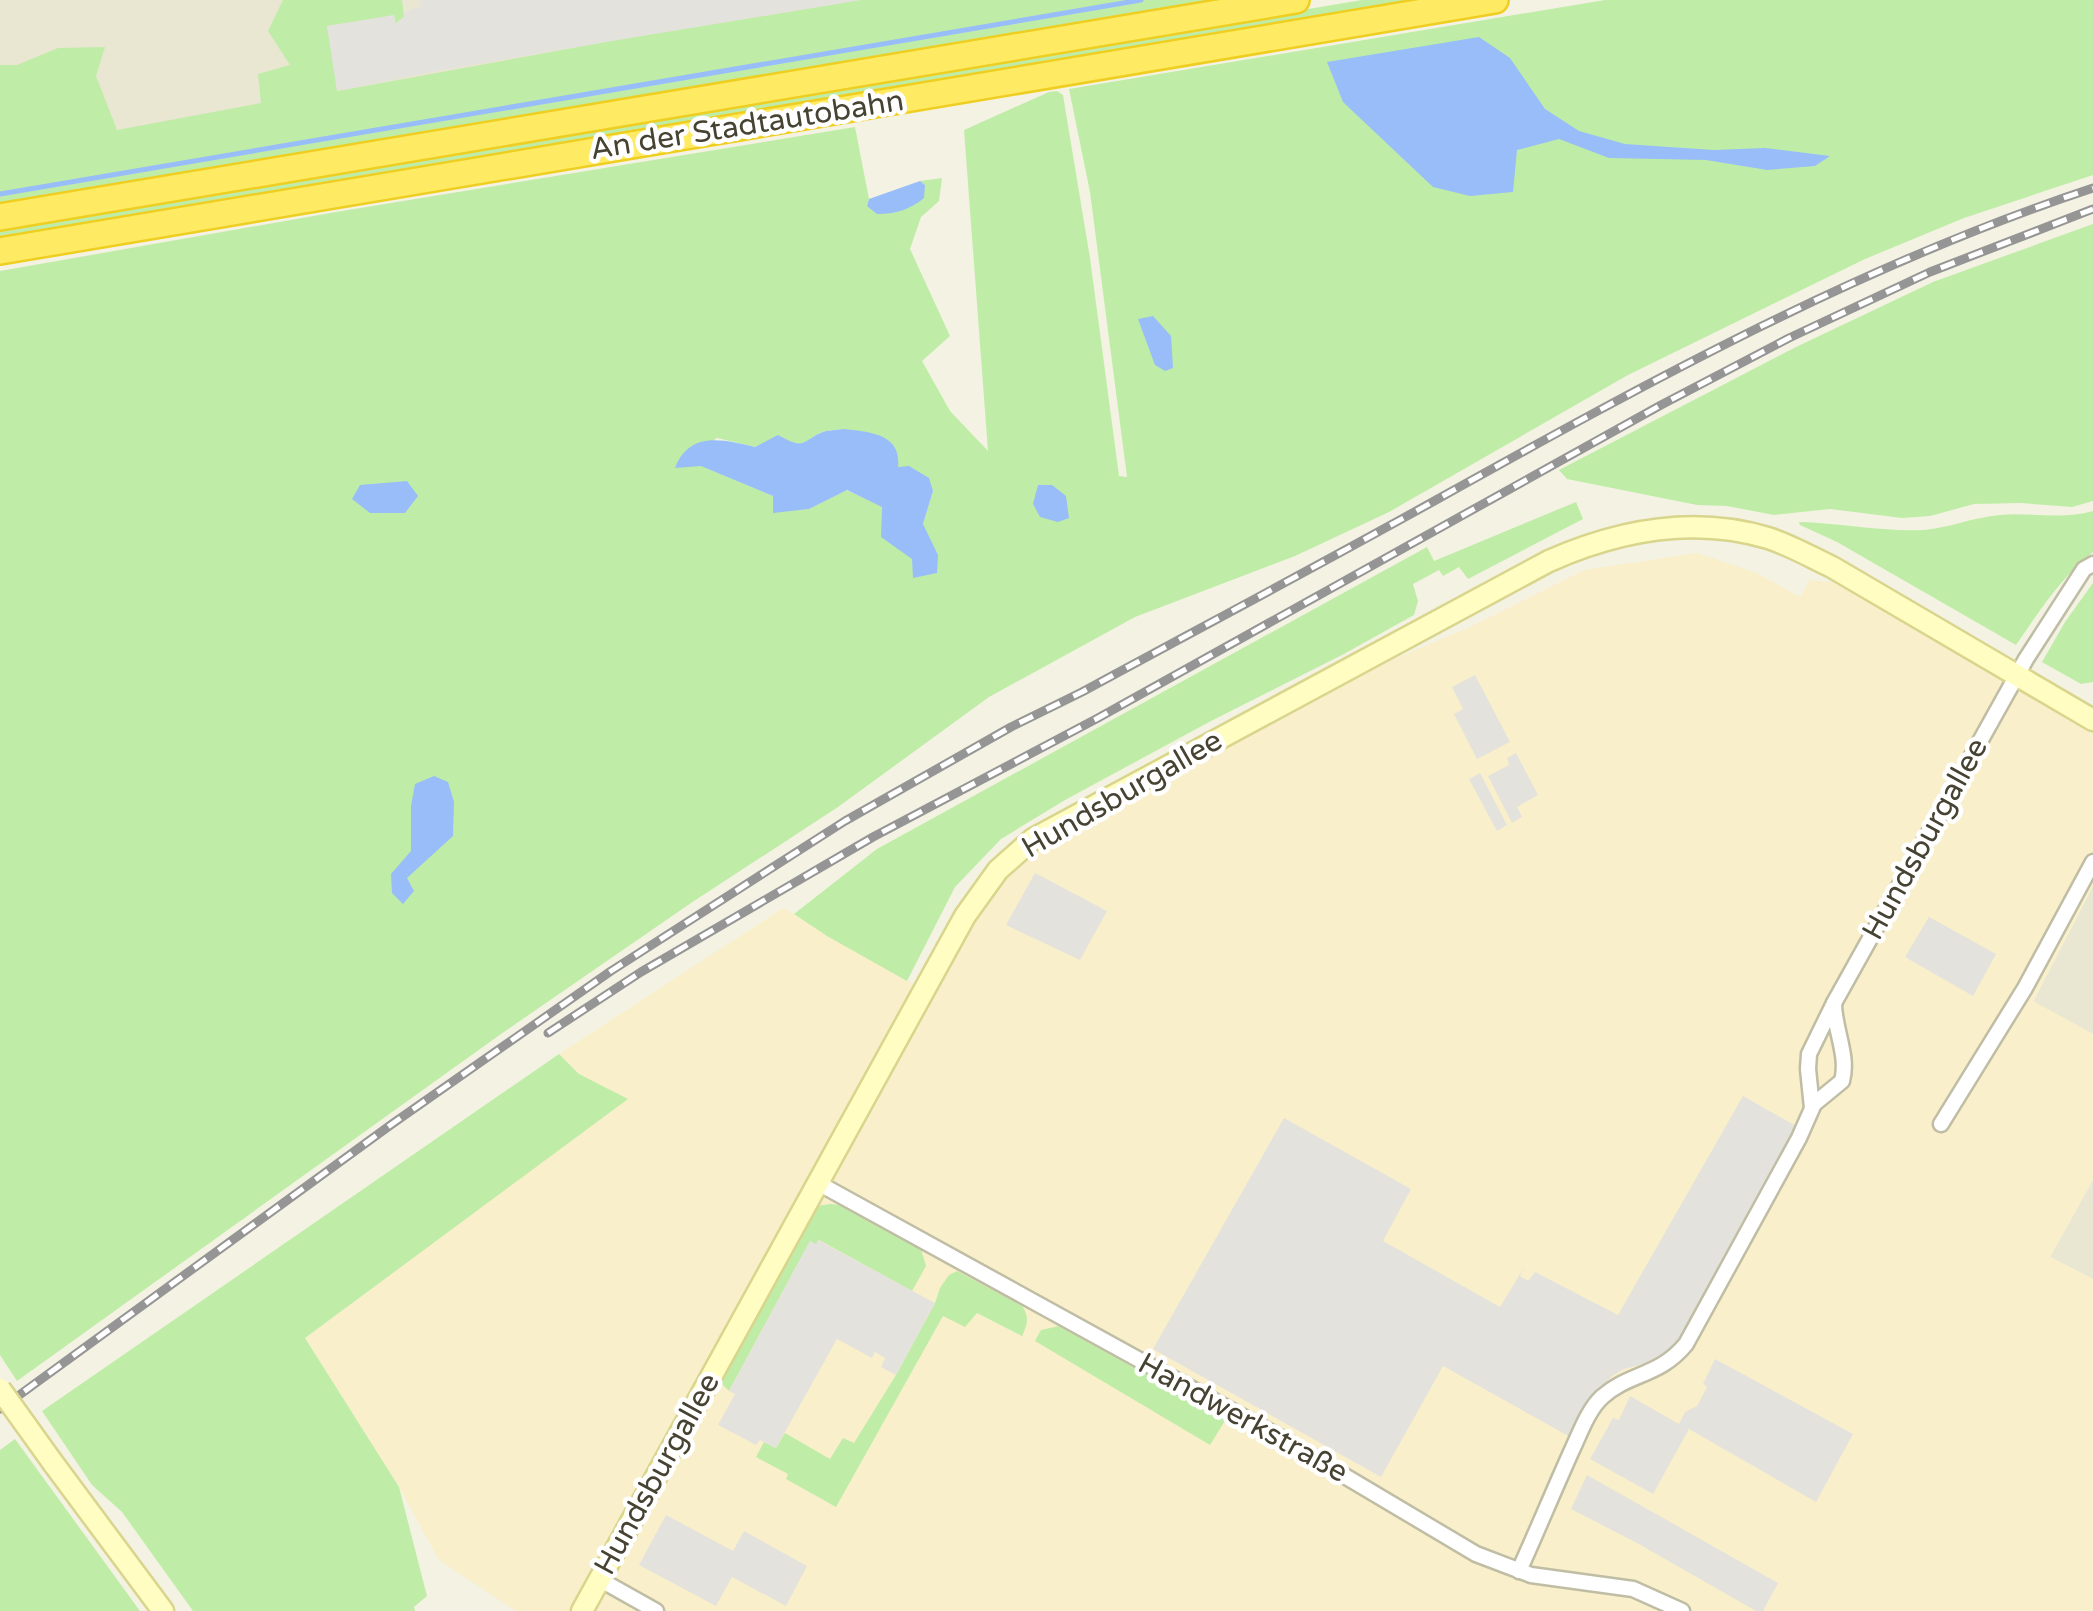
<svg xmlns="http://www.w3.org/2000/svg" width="2093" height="1611" font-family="'Varela Round',sans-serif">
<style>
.residential{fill:#e9e6d1}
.commercial{fill:#f9efcb;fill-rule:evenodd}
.green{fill:#bfeda7;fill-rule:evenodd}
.parking{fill:#e4e2dd}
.water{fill:#98bdf9}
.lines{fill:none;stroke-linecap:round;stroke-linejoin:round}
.stream{stroke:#98bdf9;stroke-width:5}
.street-casing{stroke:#c0bda5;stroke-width:19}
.secondary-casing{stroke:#d9d58d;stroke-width:25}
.highway-casing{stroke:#efce22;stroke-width:30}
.street{stroke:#fff;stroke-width:14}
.secondary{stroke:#fffdc2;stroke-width:20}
.highway{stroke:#ffeb63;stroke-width:25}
.rail-casing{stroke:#959595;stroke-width:9}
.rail{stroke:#fff;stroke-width:5;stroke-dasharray:15;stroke-linecap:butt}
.secondary-bridge-casing{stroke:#d9d58d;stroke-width:25;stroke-linecap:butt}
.secondary-bridge{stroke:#fffdc2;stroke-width:20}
.labels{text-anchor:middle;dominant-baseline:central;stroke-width:9;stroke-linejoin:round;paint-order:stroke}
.street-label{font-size:30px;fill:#474333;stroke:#fff}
</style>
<rect width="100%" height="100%" fill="#f4f2e3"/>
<g class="residential">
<path d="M 0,0 L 1206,0 L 0,201 Z"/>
<path d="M 2093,886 L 2093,1034 L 2033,1002 Z"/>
<path d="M 2093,1180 L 2093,1279 L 2050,1257 Z"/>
</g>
<path class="commercial" d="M 1697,553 L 1757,573 L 1800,597 L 1810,580 L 1841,583 L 2093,731 L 2093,886 L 2033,1001 L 2093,1034 L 2093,1180 L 2050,1257 L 2093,1279 L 2093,1611 L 516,1611 L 439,1560 L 399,1487 L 305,1338 L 627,1099 L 579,1074 L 559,1054 L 783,908 L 929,993 L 975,914 L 1015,867 L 1060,836 L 1326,688 L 1472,626 L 1584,570 ZM 940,1288 L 1021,1336 L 977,1313 L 965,1326 L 932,1310 Z"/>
<g class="green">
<path d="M 283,0 L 402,0 L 404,17 L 395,24 L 394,16 L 327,26 L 338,91 L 611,41 L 860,0 L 1238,0 L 0,208 L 0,65 L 17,65 L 58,48 L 105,47 L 96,76 L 117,130 L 261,103 L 258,74 L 290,65 L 268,31 Z"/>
<path d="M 1362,0 L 1416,0 L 0,239 L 0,228 Z"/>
<path d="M 1605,0 L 2093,0 L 2093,175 L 1964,218 L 1865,259 L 1628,375 L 1389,512 L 1295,556 L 1135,617 L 989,697 L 838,807 L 691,903 L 501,1034 L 17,1381 L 0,1355 L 0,271 L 336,212 L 855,127 L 869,199 L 867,206 L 925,185 L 920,181 L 942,178 L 939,201 L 921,217 L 910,249 L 950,336 L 922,361 L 950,411 L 988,451 L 964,130 L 1049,92 L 1057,91 L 1063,95 L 1090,258 L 1119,476 L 1127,477 L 1090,192 L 1069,89 ZM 844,429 L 933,491 L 923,524 L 846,490 L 809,509 L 773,512 L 773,496 L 700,465 L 675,467 L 717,438 L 755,447 L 778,436 C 808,452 801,439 826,431 C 832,430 838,430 844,429 Z"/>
<path d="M 2093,224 L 2093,501 L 2072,507 L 2020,503 L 1974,504 L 1930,516 L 1902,518 L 1830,509 L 1774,515 L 1727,506 L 1697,505 L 1567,479 L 1559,470 L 1796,347 L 1933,282 Z"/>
<path d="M 1576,502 L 1583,519 L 1468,579 L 1459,567 L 1443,576 L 1439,570 L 1413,584 L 1418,601 L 1414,615 L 1342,655 L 1211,721 L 1065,800 L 1001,839 L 955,887 L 907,981 L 827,936 L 794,914 L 877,849 L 1427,547 L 1434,561 Z"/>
<path d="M 2093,511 L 2093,552 C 2061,577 2039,612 2016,645 L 1837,542 L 1800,525 L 1799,522 C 1841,523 1883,532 1924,530 C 1949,528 1974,517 2000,515 C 2031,512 2063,520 2093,511 Z"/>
<path d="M 2093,583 L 2093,682 L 2081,684 L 2042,662 L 2065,622 Z"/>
<path d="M 559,1054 L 579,1074 L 628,1099 L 305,1338 L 399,1487 L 427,1596 L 414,1607 L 415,1611 L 193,1611 L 122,1512 L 92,1485 L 42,1411 Z"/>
<path d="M 830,1204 L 840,1205 L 921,1249 L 926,1266 L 912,1291 L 819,1240 L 816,1245 L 810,1241 L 729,1391 L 717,1379 L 810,1210 L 817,1206 Z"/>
<path d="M 957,1271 L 1022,1306 C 1030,1317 1027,1325 1022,1336 L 977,1313 L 965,1327 L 943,1316 L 836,1507 L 786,1479 L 788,1474 L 756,1457 L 764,1442 L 776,1448 L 785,1433 L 830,1459 L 843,1438 L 854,1443 L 896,1375 L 935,1303 L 940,1288 L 949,1275 Z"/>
<path d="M 1059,1326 L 1226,1419 L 1210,1445 L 1035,1341 L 1041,1330 Z"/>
<path d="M 15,1439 L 140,1611 L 0,1611 L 0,1450 Z"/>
</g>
<g class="parking">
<path d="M 420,0 L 860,0 L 611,41 L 432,72 L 337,91 L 327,26 L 394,15 L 396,24 L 404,17 L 405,12 L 421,6 Z"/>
<path d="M 1475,675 L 1510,742 L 1477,759 L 1454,714 L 1463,709 L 1452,687 Z"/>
<path d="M 1516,753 L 1538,795 L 1517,807 L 1522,817 L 1512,823 L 1488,776 L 1509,765 L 1507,758 Z"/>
<path d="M 1480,773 L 1507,825 L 1497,831 L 1469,779 Z"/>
<path d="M 1035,873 L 1107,911 L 1080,960 L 1006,925 Z"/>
<path d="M 1929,917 L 1996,954 L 1973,996 L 1905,957 Z"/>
<path d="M 1743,1096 L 1796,1126 L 1678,1340 L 1667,1352 L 1651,1362 L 1624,1369 L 1612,1376 L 1593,1398 L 1572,1438 L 1443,1366 L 1381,1477 L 1153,1349 L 1284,1118 L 1411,1189 L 1383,1241 L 1500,1307 L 1525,1266 L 1520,1276 L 1528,1281 L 1535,1272 L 1618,1315 Z"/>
<path d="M 818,1240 L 935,1303 L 896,1375 L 881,1367 L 885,1358 L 875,1352 L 872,1358 L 837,1339 L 776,1448 L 760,1440 L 756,1445 L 718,1425 L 735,1394 L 729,1391 L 810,1241 L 816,1244 Z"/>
<path d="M 1715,1359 L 1853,1434 L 1816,1502 L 1689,1429 L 1653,1494 L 1590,1459 L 1613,1418 L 1619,1420 L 1630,1396 L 1679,1424 L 1685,1412 L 1697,1406 L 1707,1387 L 1703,1384 Z"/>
<path d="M 1587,1475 L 1778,1583 L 1763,1611 L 1756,1611 L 1637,1543 L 1571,1509 Z"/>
<path d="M 666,1515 L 733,1551 L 744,1531 L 807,1566 L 786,1606 L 732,1577 L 716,1606 L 639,1565 Z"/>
</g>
<g class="water">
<path d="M 1479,37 L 1510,58 L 1545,109 L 1579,131 L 1625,144 L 1714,150 L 1765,148 L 1830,156 L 1815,166 L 1767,170 L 1706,160 L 1609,158 L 1559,139 L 1517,150 L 1513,192 L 1470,196 L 1433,187 L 1343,102 L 1327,62 Z"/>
<path d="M 920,181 L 925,185 L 924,198 C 909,210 896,214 877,214 L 867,206 L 869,199 Z"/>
<path d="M 1153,316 L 1171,336 L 1173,368 L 1165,371 L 1155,365 L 1138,319 Z"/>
<path d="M 844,429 C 868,432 902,433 898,467 L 909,466 L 929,478 L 933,491 L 923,524 L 938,555 L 937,573 L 913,578 L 912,559 L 881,537 L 882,507 L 847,490 L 809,509 L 773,513 L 773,496 L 701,466 L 675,468 C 690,430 724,440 755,447 L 778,435 C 808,452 801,439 826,431 C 832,430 838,430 844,429 Z"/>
<path d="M 407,481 L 418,496 L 405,513 L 370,513 L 352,499 L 360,485 Z"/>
<path d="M 1038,485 L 1052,485 L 1066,496 L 1069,518 L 1058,522 L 1040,517 L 1033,504 Z"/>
<path d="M 434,776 L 448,782 L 454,802 L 453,836 L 407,878 L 414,891 L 403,904 L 392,893 L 391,874 L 411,851 L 411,806 L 415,784 Z"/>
</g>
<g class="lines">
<path class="stream" d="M 0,194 L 1141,0"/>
<g class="street-casing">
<g id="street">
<path d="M 1812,1108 L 1808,1069 L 1809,1054 L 1834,1003 L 2026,659 L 2084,569 L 2093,564"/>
<path d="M 1941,1124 L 2025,988 L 2093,862"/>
<path d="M 818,1183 L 1274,1434 L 1476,1554 L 1531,1575 L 1633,1589 L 1682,1611"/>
<path d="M 1519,1571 C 1537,1531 1554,1490 1572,1450 C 1580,1433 1588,1410 1602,1397 C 1630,1372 1659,1377 1686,1344 L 1799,1138 L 1814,1104 L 1842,1081 C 1849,1056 1834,1029 1834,1003"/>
<path d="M 599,1579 L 656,1611"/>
</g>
</g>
<g class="secondary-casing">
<g id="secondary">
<path d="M 53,1463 L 163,1611"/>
<path d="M 582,1611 L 965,916 L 998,870 L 1033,839 L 1549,561 C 1619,530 1694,516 1768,538 C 1790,545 1811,557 1832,567 L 2093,720"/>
</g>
</g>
<g class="highway-casing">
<g id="highway">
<path d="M 0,217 L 1296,0"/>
<path d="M 0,251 L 1495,0"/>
</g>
</g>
<use href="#street" class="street"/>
<use href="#secondary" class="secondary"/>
<use href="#highway" class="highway"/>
<g class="rail-casing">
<g id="rail">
<path d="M 548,1033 L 641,972 L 873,837 L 1098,718 L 1661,405 L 1789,338 L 1930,272 L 2093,209"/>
<path d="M 0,1409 L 392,1124 L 611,971 L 845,821 L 1011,727 L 1082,692 C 1200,628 1319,565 1436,500 C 1648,382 1862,264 2093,188"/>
</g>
</g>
<use href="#rail" class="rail"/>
<g class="secondary-bridge-casing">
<path id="secondary-bridge" d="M 0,1389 L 53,1463"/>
</g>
<use href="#secondary-bridge" class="secondary-bridge"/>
</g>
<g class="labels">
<g class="street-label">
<text transform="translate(747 125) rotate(-9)">An der Stadtautobahn</text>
<text transform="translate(1122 794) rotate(-30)">Hundsburgallee</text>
<text transform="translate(1925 839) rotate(-61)">Hundsburgallee</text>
<text transform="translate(1243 1418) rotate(29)">Handwerkstraße</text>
<text transform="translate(657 1474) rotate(-61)">Hundsburgallee</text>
</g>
</g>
</svg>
